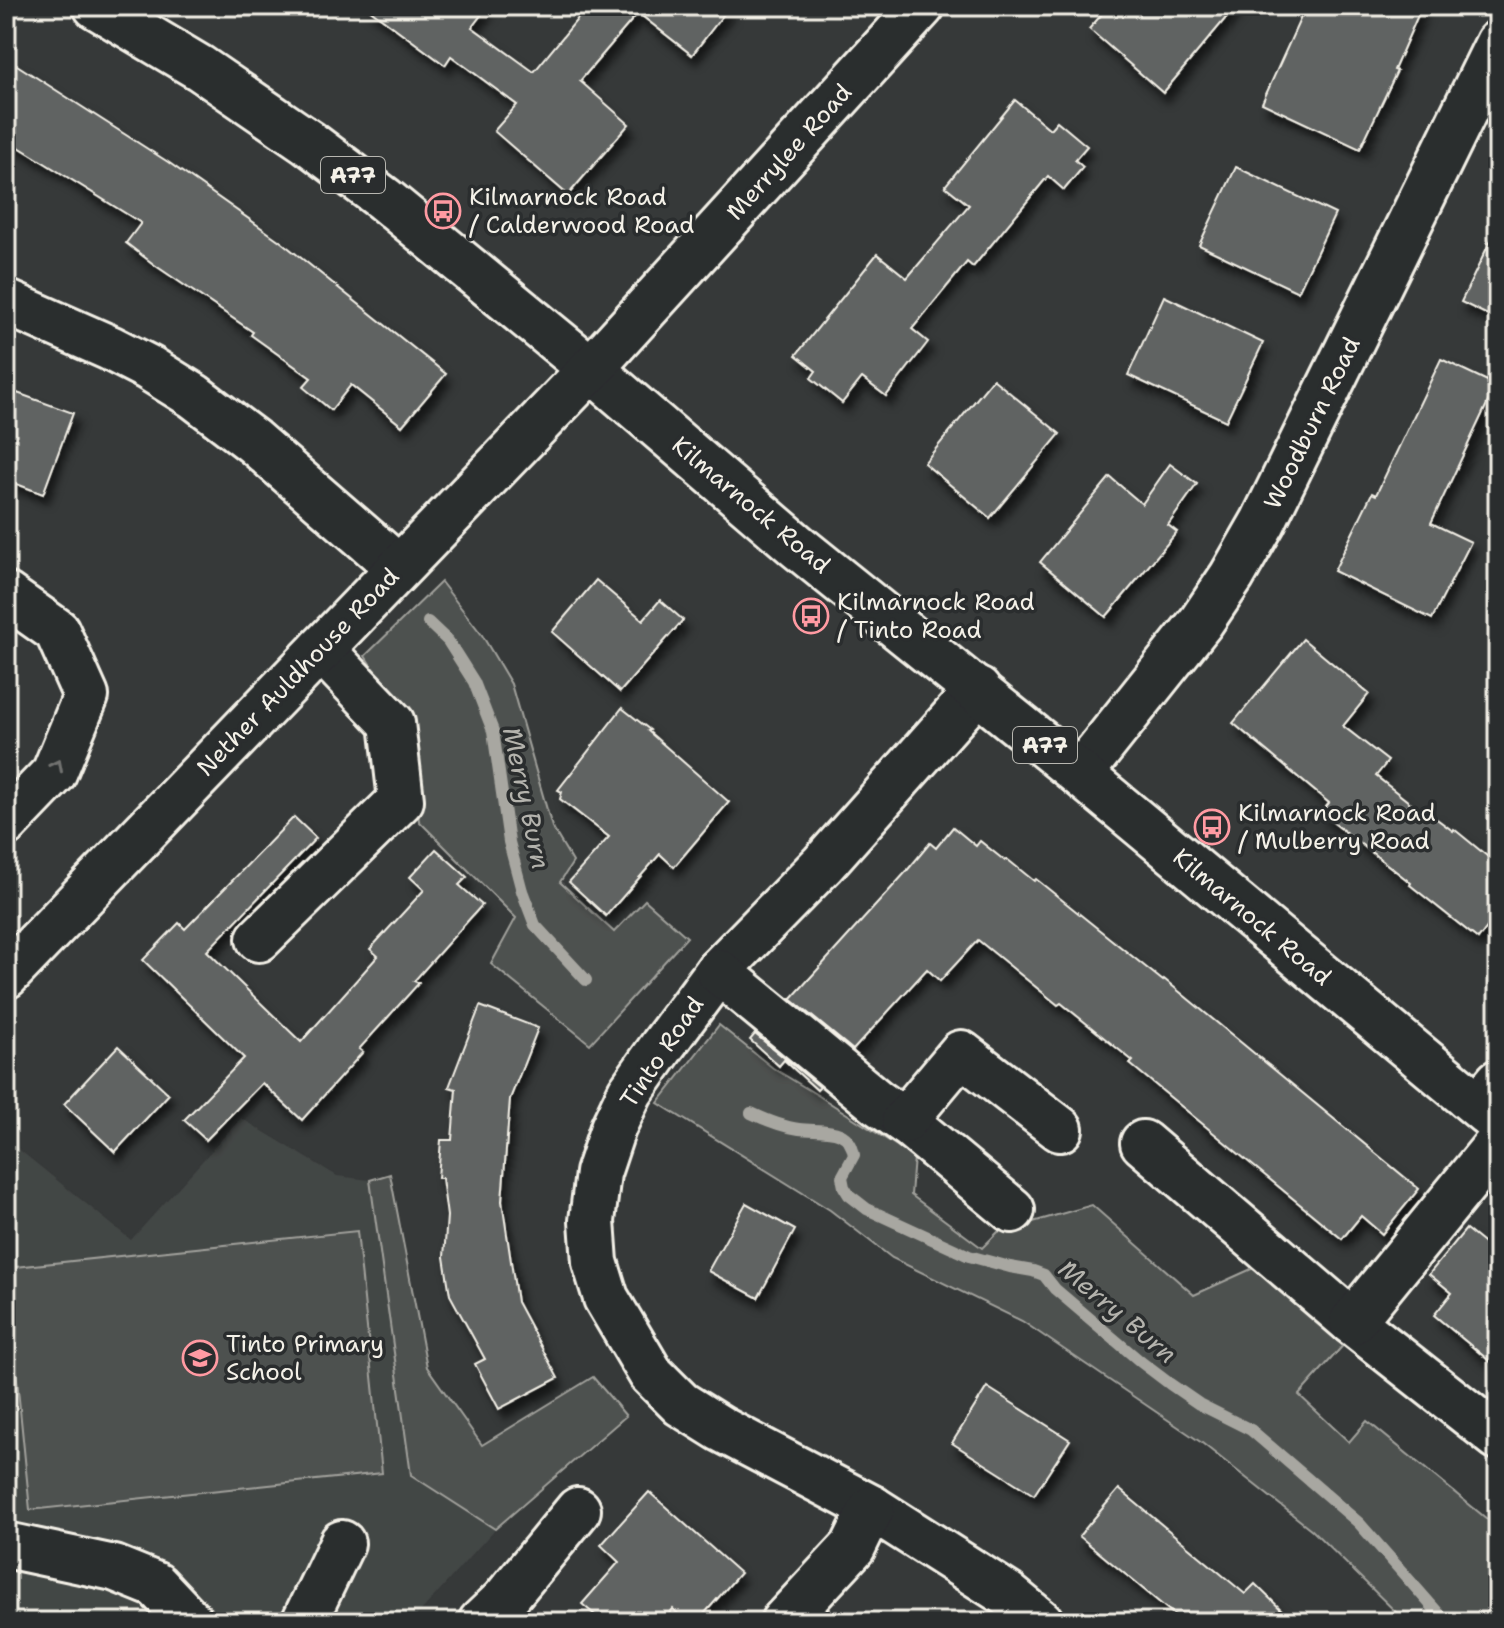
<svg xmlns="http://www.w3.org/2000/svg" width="1504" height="1628" font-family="'Shantell Sans',sans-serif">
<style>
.built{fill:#434645}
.green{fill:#4e514f;stroke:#a1a19c;stroke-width:2}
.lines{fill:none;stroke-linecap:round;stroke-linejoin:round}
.stream{stroke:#a8a7a1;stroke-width:12}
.building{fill:#616362;stroke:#f4f1e8;stroke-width:2;filter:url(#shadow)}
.minor-casing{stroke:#f4f1e8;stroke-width:50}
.major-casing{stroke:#f4f1e8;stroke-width:50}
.minor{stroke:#2a2d2e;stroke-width:44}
.major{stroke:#2a2d2e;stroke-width:44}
.oneway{stroke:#71726f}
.labels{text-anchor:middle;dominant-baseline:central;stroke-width:7;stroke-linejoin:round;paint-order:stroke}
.shield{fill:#2a2d2e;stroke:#b7b6b0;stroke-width:2}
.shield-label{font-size:22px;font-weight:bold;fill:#f4f1e8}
.street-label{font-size:24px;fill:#f4f1e8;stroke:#2a2d2e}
.poi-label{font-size:24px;fill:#f4f1e8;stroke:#2a2d2e;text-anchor:start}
.water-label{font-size:26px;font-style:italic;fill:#b4b3ad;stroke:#2a2d2e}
</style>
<defs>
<filter id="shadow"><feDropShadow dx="5" dy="9" stdDeviation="4" flood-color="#0009"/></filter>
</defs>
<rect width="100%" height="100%" fill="#363939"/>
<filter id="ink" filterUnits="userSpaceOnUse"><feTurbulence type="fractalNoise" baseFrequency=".0125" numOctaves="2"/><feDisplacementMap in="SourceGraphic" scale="16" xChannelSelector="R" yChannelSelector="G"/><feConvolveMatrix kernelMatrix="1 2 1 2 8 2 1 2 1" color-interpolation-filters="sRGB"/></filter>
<g filter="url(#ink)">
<path class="built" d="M 241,1118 L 337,1176 L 370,1180 L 411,1475 L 495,1529 L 411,1622 L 6,1622 L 6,1139 L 131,1240 Z"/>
<g class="green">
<path d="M 441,582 L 482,635 L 511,684 L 552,827 L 573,862 L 560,882 L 614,932 L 645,900 L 687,937 L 590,1044 L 491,964 L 516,918 L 419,821 L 407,722 L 365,656 Z"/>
<path d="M 719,1025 L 773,1068 L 819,1096 L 914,1157 L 911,1195 L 982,1248 L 998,1232 L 1092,1205 L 1194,1295 L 1258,1266 L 1346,1342 L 1299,1395 L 1349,1442 L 1367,1421 L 1498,1528 L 1498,1622 L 1406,1622 L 1312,1530 L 1202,1443 L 1022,1321 L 892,1258 L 830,1210 L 658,1103 Z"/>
<path d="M 390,1174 L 427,1367 L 482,1445 L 593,1377 L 626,1416 L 495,1529 L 411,1475 L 370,1180 Z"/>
<path d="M 357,1231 L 382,1473 L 30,1510 L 6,1268 Z"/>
</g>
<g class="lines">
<g class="stream">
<path d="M 428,622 L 448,641 L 474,682 L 493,731 L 509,842 L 522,891 L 535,925 L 586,980"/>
<path d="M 751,1113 C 766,1120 782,1127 799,1129 C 823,1132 849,1125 854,1155 L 842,1177 L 844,1187 L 849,1195 L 867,1209 L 969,1256 L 1010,1267 L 1033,1271 L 1044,1275 L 1055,1289 L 1141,1362 L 1170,1384 L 1199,1404 L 1251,1430 L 1359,1523 L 1446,1622"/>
</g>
</g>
<g class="building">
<path d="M 365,6 L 488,6 L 472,27 L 534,72 L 588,6 L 730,6 L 692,55 L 638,13 L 580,81 L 629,124 L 568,195 L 494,131 L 517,105 L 451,56 L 445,65 Z"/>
<path d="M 1109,6 L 1236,6 L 1163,93 L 1089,29 Z"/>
<path d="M 1306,6 L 1422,6 L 1394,70 L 1397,71 L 1360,149 L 1262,103 Z"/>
<path d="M 6,58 L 168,162 L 280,241 L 446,374 L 402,426 L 351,385 L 331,410 L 303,387 L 311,378 L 251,335 L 253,332 L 156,266 L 126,243 L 141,223 L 6,139 Z"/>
<path d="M 1015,100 L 1050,129 L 1057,121 L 1087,146 L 1075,160 L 1083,167 L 1064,190 L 1048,176 L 973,267 L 967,262 L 912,329 L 928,342 L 886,396 L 862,378 L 842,403 L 811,378 L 816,371 L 796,355 L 877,254 L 907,278 L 969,205 L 945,186 Z"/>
<path d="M 1236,167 L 1335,214 L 1298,292 L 1199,245 Z"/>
<path d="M 1498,225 L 1498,320 L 1461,302 Z"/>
<path d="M 1164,296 L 1263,343 L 1226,421 L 1128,375 Z"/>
<path d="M 1441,359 L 1496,385 L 1431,523 L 1471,542 L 1432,619 L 1334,571 L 1372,493 L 1376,495 Z"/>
<path d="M 993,379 L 1060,434 L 990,518 L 924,463 Z"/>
<path d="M 6,389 L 73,413 L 43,494 L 6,480 Z"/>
<path d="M 1170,464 L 1197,484 L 1168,525 L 1177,532 L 1106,617 L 1040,562 L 1110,477 L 1142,504 Z"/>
<path d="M 596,580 L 643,620 L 660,600 L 683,620 L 620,692 L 552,632 Z"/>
<path d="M 1303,639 L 1369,694 L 1343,726 L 1388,761 L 1376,776 L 1428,817 L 1430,814 L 1453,831 L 1454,829 L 1498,865 L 1498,913 L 1478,939 L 1410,885 L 1411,883 L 1321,813 L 1329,803 L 1233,723 Z"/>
<path d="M 622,708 L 650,730 L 648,731 L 729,802 L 674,867 L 660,854 L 606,916 L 569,882 L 609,837 L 560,799 L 562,792 L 558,790 Z"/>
<path d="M 294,817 L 316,838 L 207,951 L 301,1042 L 378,956 L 370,949 L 424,890 L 410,877 L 436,849 L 467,877 L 459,885 L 482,905 L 414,981 L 419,983 L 359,1049 L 363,1052 L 302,1120 L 262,1083 L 206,1140 L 184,1120 L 244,1058 L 143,960 L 179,923 L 185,929 Z"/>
<path d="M 953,827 L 976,846 L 980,841 L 1005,861 L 1007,859 L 1034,881 L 1036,879 L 1163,981 L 1164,979 L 1419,1189 L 1382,1234 L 1361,1216 L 1342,1239 L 1130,1064 L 1133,1061 L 1061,1003 L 1058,1005 L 978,940 L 940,981 L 927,969 L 853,1050 L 791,999 L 905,873 L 930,843 L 936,848 Z"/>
<path d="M 480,1006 L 538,1028 L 510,1099 L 502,1201 L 517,1302 L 558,1378 L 499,1409 L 475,1364 L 485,1359 L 450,1295 L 444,1257 L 447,1216 L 442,1178 L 438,1178 L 441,1140 L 452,1140 L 456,1089 L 449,1087 Z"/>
<path d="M 755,1034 L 820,1087 L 817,1090 L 784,1060 L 779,1066 L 750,1040 Z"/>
<path d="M 118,1046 L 169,1094 L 115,1152 L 64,1104 Z"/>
<path d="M 746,1203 L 795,1230 L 758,1298 L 708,1271 Z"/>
<path d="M 1466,1229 L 1498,1255 L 1498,1368 L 1434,1315 L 1452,1293 L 1429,1274 Z"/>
<path d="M 987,1387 L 1070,1440 L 1034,1495 L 952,1443 Z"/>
<path d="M 1119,1489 L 1245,1594 L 1255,1584 L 1294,1622 L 1183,1622 L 1079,1536 Z"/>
<path d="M 649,1492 L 740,1573 L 697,1622 L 687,1622 L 673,1609 L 662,1622 L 603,1622 L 582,1604 L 619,1562 L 601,1545 Z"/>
</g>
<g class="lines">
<g class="minor-casing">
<g id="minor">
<path d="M 6,302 L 110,348 L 149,368 L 194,396 L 253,441 L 398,567"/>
<path d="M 6,595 L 57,631 L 86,696 L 54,773 L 6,823"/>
<path d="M 978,690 L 823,864 L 718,971 L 663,1045 L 630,1092 L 613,1128 L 598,1173 L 592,1221 L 595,1262 L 606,1298 L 651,1374 L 681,1404 L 721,1429 L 872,1508 L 1007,1594 L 1041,1622"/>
<path d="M 1080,774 L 1201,622 L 1232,576 L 1263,522 L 1498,43"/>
<path d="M 259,939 L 401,800 L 392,723 L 321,649"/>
<path d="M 718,971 L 877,1102 L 911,1126 L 1012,1210"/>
<path d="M 1479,1105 L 1498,1082"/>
<path d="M 904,1121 L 961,1053 L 1060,1129"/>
<path d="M 1143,1143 L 1352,1322 L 1498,1437"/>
<path d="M 1352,1322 L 1498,1143"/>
<path d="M 6,1545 L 114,1568 L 156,1585 L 191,1622"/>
<path d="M 304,1622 L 342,1543"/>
<path d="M 481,1622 L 504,1600 L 578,1510"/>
<path d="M 783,1622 L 853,1547 L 872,1508"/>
</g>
</g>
<g class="major-casing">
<g id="major">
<path d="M 96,6 L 200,68 L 308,142 L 384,199 L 591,369 L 797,546 L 1080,774 L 1498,1122"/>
<path d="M 6,976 L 591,369 L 922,6"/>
</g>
</g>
<use href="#minor" class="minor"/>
<use href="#major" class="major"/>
</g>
<defs><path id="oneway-chevron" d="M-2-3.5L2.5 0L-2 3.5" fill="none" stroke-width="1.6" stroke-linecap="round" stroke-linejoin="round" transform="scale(2)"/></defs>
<use class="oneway" href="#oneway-chevron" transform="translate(57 765) rotate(-63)"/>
</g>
<defs>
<g id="bus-ring" transform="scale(1.8)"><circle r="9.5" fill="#2a2d2e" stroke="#ff9aa2" stroke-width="1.5"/><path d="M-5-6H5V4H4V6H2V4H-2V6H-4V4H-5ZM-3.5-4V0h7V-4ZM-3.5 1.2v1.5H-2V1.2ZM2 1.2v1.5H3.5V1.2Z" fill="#ff9aa2"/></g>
<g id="school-ring" transform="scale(1.8)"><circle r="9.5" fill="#2a2d2e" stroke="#ff9aa2" stroke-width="1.5"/><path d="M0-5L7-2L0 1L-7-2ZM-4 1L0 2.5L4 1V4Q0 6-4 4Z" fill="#ff9aa2"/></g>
</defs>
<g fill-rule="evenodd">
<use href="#bus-ring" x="443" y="211"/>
<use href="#bus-ring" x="811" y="616"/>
<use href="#bus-ring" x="1212" y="827"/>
<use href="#school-ring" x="200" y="1358"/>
</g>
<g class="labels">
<g class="shield">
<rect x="321" y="157" width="64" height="36" rx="6"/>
<rect x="1013" y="727" width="64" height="36" rx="6"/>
</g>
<g class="shield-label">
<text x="353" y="175">A77</text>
<text x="1045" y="745">A77</text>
</g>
<g class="street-label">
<text transform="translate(789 152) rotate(-48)">Merrylee Road</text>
<text transform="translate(1312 423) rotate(-64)">Woodburn Road</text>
<text transform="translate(751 505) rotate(40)">Kilmarnock Road</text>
<text transform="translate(298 672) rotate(-46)">Nether Auldhouse Road</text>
<text transform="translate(1252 917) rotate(40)">Kilmarnock Road</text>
<text transform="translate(662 1052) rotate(-56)">Tinto Road</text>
</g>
<g class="poi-label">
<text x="469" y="197">Kilmarnock Road<tspan x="469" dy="28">/ Calderwood Road</tspan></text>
<text x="837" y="602">Kilmarnock Road<tspan x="837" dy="28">/ Tinto Road</tspan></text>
<text x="1238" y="813">Kilmarnock Road<tspan x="1238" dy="28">/ Mulberry Road</tspan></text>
<text x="226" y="1344">Tinto Primary<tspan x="226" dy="28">School</tspan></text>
</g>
<g class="water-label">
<text transform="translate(527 798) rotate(78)">Merry Burn</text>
<text transform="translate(1118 1311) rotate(40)">Merry Burn</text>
</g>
</g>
<rect width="1504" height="1628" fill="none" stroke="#2a2d2e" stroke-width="32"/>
<rect x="16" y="16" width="1472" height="1596" fill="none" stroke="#f4f1e8" stroke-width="3" filter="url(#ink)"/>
</svg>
